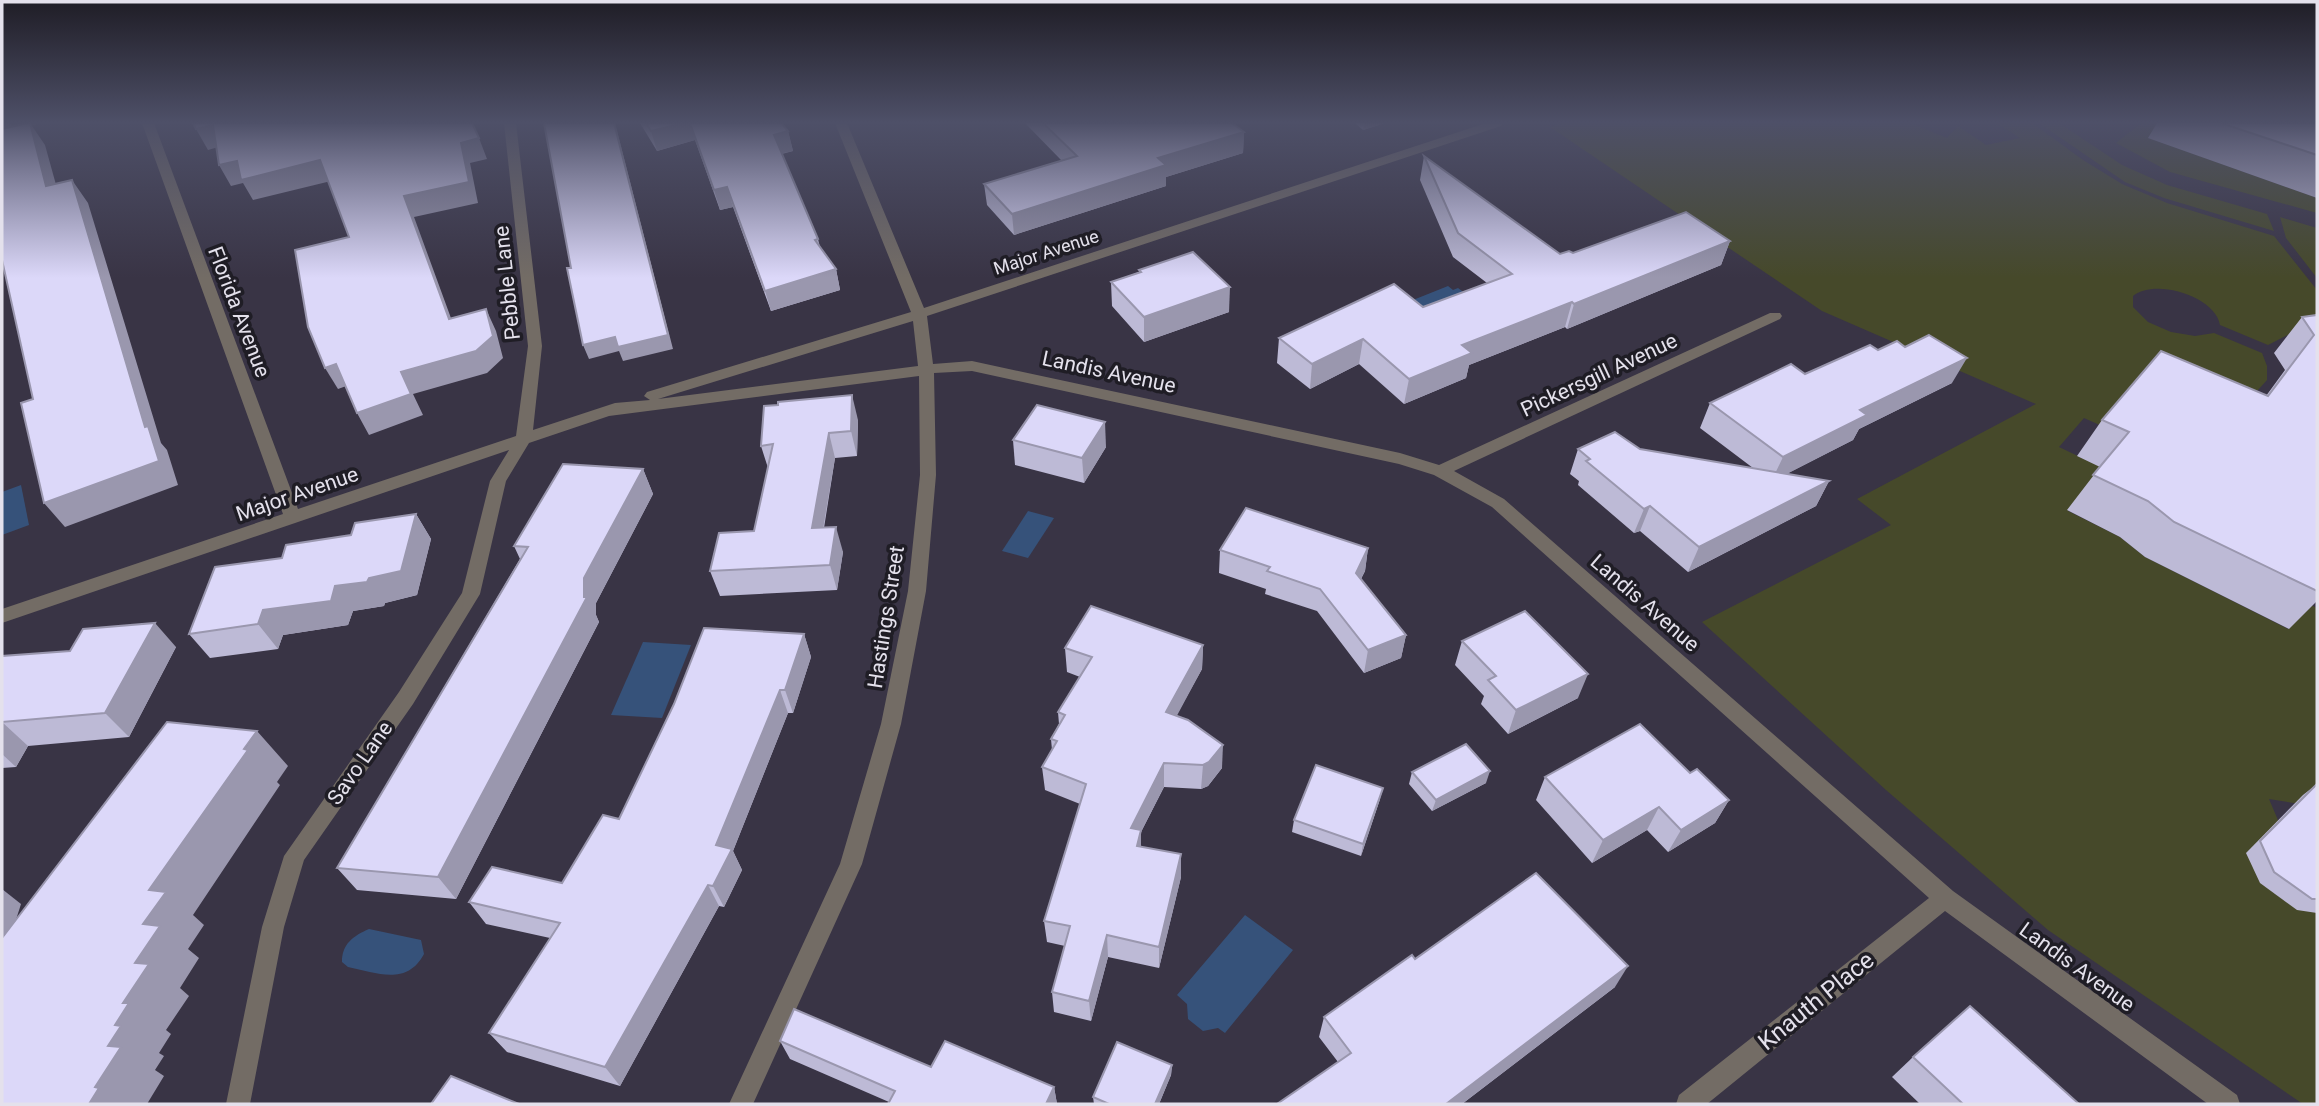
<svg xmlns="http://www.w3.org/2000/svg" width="2319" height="1106" font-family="Roboto,sans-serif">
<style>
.green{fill:#46492a}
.water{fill:#36527a}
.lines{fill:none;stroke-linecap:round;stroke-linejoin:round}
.street{fill:#736c65;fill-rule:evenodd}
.wall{fill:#bdbad6}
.shaded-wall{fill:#9a97ae}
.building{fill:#dcd8f9;stroke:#9a97ae;stroke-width:2}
.labels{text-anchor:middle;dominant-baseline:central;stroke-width:7;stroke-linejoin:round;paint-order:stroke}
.far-street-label{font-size:18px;fill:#e4e1ec;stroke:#1f1d25}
.street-label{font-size:21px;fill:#e4e1ec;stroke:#1f1d25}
.near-street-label{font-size:24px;fill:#e4e1ec;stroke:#1f1d25}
</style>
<rect width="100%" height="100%" fill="#393445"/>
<g class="green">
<path d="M 1562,123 L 1910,123 L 1947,138 L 1958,126 L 1986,145 L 2020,138 L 1997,123 L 2032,123 L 2083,160 L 2122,184 L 2167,203 L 2274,236 L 2317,290 L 2317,320 L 2268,345 L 2220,325 C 2215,296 2155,278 2133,296 L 2133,307 L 2148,322 L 2171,332 L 2195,336 L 2214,333 L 2262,353 L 2267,366 L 2267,380 L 2258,390 L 2243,396 L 2102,426 L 2084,418 L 2059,447 L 2103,468 L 2068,511 L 2120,537 L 2145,557 L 2288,629 L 2307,603 L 2317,608 L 2317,816 L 2312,806 L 2269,799 L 2283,832 L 2317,838 L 2317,1104 L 2303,1104 L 2048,930 L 1886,790 L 1702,622 L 1891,525 L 1857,499 L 2036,404 L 1822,311 L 1550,127 Z"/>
<path d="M 2039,123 L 2059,123 L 2122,165 L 2167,185 L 2267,214 L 2274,231 L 2164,198 L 2125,182 Z"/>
<path d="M 2141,123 L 2162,125 L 2148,138 L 2317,198 L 2317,213 L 2170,172 L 2116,143 Z"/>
<path d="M 2280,217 L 2317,228 L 2317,278 L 2286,238 Z"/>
</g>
<g class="water">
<path d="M 1448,286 L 1453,290 L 1458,288 L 1466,294 L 1430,313 L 1413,300 Z"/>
<path d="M 21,485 L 29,525 L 2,535 L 2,492 Z"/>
<path d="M 1028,511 L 1054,518 L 1028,558 L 1002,551 Z"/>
<path d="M 643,642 L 691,645 L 662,718 L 611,715 Z"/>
<path d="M 1245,915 L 1293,950 L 1225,1033 L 1218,1028 L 1203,1031 L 1188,1019 L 1187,1004 L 1177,995 Z"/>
<path d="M 369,929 L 421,940 L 424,954 C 407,986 377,973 348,967 L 342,962 C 342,944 353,936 369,929 Z"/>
</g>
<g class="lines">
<g class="street">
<path d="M 19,123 L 41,123 L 2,134 L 2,126 Z"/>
<path d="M 142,123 L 154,123 L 298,509 L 516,436 L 528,346 L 504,123 L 516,123 L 542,346 L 533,430 L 615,403 L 650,400 L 644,396 L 647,392 L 911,312 L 835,123 L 847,123 L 924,308 L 1486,123 L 1503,123 L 1501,126 L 927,316 L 933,364 L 972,361 L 1400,453 L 1439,465 L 1770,313 L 1780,313 L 1782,316 L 1780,319 L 1454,471 L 1504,499 L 1953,891 L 2237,1095 L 2240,1104 L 2208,1104 L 1945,911 L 1707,1104 L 1676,1104 L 1679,1095 L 1929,898 L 1492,507 L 1434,475 L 1399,464 L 972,371 L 934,373 L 936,475 L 926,591 L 901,724 L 862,864 L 753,1104 L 729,1104 L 840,864 L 881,724 L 908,591 L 920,475 L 919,376 L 609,416 L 529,443 L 506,481 L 480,594 L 413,704 L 304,860 L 284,927 L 250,1104 L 226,1104 L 262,927 L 284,856 L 399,692 L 462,593 L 490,481 L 509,450 L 2,623 L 2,609 L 283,514 ZM 913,321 L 918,366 L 658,399 Z"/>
</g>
</g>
<g class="wall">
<path d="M 640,123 L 781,123 L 788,131 L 793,151 L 782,154 L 818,239 L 820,247 L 836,269 L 840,290 L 771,311 L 733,207 L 720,210 L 695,140 L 657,151 Z"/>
<path d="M 1025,123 L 1232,123 L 1244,132 L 1243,153 L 1166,177 L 1166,186 L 1014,235 L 987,205 L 984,184 L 1062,161 Z"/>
<path d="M 1355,123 L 1385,123 L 1363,130 Z"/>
<path d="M 2157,123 L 2317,123 L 2317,198 L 2148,138 Z"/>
<path d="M 1424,156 L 1560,254 L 1730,241 L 1721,265 L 1567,329 L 1565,327 L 1469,365 L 1466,378 L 1404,404 L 1359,364 L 1310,389 L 1277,363 L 1279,338 L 1423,307 L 1487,283 L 1453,257 L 1420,180 Z"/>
<path d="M 1139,270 L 1229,312 L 1144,342 L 1112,306 L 1111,282 L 1139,272 Z"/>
<path d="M 2317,315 L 2317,601 L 2289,629 L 2145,557 L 2120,537 L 2067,510 L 2100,467 L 2077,456 L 2102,420 L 2266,396 L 2285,370 L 2274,353 L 2302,317 Z"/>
<path d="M 1878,350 L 1952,383 L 1859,429 L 1853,440 L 1786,474 L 1829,481 L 1816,506 L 1688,572 L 1640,531 L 1634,533 L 1578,485 L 1579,481 L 1570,474 L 1578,449 L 1640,449 L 1753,468 L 1700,428 L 1710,403 Z"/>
<path d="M 858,420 L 857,456 L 835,458 L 824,528 L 843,552 L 837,590 L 720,596 L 710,571 L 754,531 L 768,468 L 761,446 Z"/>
<path d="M 1013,440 L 1106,447 L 1084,483 L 1015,465 Z"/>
<path d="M 643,469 L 653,494 L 596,603 L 596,615 L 599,622 L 456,899 L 357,890 L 337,868 L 520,559 L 514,546 Z"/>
<path d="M 416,514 L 431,539 L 417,595 L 385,603 L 384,606 L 353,611 L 348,625 L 283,635 L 278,649 L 210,658 L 189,634 L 282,558 Z"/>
<path d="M 1368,548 L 1365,571 L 1361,579 L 1406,635 L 1401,658 L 1364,673 L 1317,611 L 1265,594 L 1266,589 L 1219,573 L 1220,550 Z"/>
<path d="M 804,634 L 811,657 L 793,713 L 788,713 L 733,851 L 742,870 L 724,907 L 719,906 L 620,1086 L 507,1052 L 489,1033 L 550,938 L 486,924 L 469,902 L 562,883 L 619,819 Z"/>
<path d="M 1462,641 L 1578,698 L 1508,734 L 1481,704 L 1484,696 L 1455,665 Z"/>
<path d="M 1203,645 L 1202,669 L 1176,716 L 1222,768 L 1208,786 L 1201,789 L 1164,787 L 1141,832 L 1141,847 L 1181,877 L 1159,968 L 1108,957 L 1091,1021 L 1054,1012 L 1052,992 L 1065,946 L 1047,942 L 1044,921 L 1080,804 L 1045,790 L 1042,767 L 1052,750 L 1051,739 L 1059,724 L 1058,712 L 1080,677 L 1067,672 L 1065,648 Z"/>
<path d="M 176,647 L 129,737 L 28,746 L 16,767 L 2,768 L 2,656 Z"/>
<path d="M 1412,772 L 1486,783 L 1432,811 L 1409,784 Z"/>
<path d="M 1690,773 L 1729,800 L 1715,823 L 1668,852 L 1647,830 L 1592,863 L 1536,800 L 1545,777 Z"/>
<path d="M 2317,784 L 2317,913 L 2297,910 L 2260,883 L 2246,853 L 2303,795 Z"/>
<path d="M 1380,799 L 1361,856 L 1292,832 L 1294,820 Z"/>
<path d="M 1415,959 L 1615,987 L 1462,1104 L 1277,1104 L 1338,1062 L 1319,1037 L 1324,1017 Z"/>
<path d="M 780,1041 L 1054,1087 L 1057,1104 L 888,1104 L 889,1102 L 790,1059 Z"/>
<path d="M 1913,1057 L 2079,1104 L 1920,1104 L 1892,1077 Z"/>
<path d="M 1172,1065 L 1171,1075 L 1159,1104 L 1094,1104 L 1093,1097 Z"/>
</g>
<g class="shaded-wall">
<path d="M 2,123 L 10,123 L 17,133 L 2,133 Z"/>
<path d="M 30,123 L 45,145 L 63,210 L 46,186 Z"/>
<path d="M 614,123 L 615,123 L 673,349 L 623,361 L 619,351 L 589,359 L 583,345 Z"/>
<path d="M 684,123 L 690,123 L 695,140 L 657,151 L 651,131 Z"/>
<path d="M 1364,123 L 1385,123 L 1363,130 Z"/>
<path d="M 213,125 L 225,145 L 208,150 L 196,129 Z"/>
<path d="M 788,131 L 793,151 L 779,154 L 774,135 Z"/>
<path d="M 1244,132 L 1243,153 L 1166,177 L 1166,186 L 1014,235 L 1012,214 L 1158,158 Z"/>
<path d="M 479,138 L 487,159 L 470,163 L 478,203 L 414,217 L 459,340 L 449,319 L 404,196 L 461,143 Z"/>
<path d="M 320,160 L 331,181 L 253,200 L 243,183 L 231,186 L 219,165 L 237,161 Z"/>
<path d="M 72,180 L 88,203 L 161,443 L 167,450 L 178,485 L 65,527 L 44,503 L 145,427 Z"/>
<path d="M 727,187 L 733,207 L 720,210 L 714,190 Z"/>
<path d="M 1730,241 L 1721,265 L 1567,329 L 1574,304 Z"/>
<path d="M 836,269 L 840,290 L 771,311 L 765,291 Z"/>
<path d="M 1230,287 L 1229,312 L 1144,342 L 1144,317 Z"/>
<path d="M 1572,302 L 1565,327 L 1469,365 L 1466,378 L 1404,404 L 1409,379 L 1462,345 Z"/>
<path d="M 486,309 L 496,331 L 503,358 L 487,373 L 413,394 L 423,415 L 369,435 L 357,413 L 401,372 Z"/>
<path d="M 1363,339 L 1359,364 L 1310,389 L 1312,364 Z"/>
<path d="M 1967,358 L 1952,383 L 1859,429 L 1853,440 L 1771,482 L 1783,457 L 1860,410 Z"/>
<path d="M 336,364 L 349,385 L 338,389 L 325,368 Z"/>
<path d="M 852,395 L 858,420 L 857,456 L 851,431 Z"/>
<path d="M 1105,422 L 1106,447 L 1084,483 L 1082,458 Z"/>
<path d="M 829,433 L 835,458 L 819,553 L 812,528 Z"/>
<path d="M 643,469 L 653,494 L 596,603 L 596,615 L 599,622 L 456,899 L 438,877 L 584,597 L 584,578 Z"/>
<path d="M 1829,481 L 1816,506 L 1688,572 L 1699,547 Z"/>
<path d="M 1650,506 L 1640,531 L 1634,533 L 1644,509 Z"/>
<path d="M 416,514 L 431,539 L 417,595 L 385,603 L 384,606 L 353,611 L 348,625 L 283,635 L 278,649 L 258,624 L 263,610 L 335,586 L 369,578 Z"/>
<path d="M 836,527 L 843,552 L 837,590 L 830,565 Z"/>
<path d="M 1368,548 L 1365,571 L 1352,596 L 1356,573 Z"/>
<path d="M 155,623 L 176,647 L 129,737 L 105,713 Z"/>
<path d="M 804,634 L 811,657 L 793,713 L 785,690 Z"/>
<path d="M 1406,635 L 1401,658 L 1364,673 L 1368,650 Z"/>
<path d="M 1203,645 L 1202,669 L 1166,736 L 1166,712 Z"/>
<path d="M 1588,674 L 1578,698 L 1508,734 L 1516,710 Z"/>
<path d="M 780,690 L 788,713 L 733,851 L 742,870 L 724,907 L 713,886 L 716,845 Z"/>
<path d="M 2,722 L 28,746 L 16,767 L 2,754 Z"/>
<path d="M 257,731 L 288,766 L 277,782 L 280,785 L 193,915 L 204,925 L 188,949 L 199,958 L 180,988 L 189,996 L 166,1030 L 171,1034 L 159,1053 L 164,1056 L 155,1070 L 164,1076 L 147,1104 L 89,1104 L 135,963 L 143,924 L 149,890 Z"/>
<path d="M 1223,745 L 1222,768 L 1208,786 L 1201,789 L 1203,765 Z"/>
<path d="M 1164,763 L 1164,787 L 1141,832 L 1141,853 L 1138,869 L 1131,828 Z"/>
<path d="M 1490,771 L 1486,783 L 1432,811 L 1436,800 Z"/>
<path d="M 1383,788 L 1380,799 L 1361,856 L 1363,844 Z"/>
<path d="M 1729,800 L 1715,823 L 1668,852 L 1681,830 Z"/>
<path d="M 1659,807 L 1647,830 L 1592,863 L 1603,840 Z"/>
<path d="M 1181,854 L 1181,877 L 1159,968 L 1159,947 Z"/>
<path d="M 708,885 L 719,906 L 620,1086 L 605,1067 Z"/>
<path d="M 2,889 L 21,904 L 2,964 Z"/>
<path d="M 1107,935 L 1108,957 L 1091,1021 L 1089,1001 Z"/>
<path d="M 1628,966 L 1615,987 L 1462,1104 L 1446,1104 Z"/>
<path d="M 1172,1065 L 1171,1075 L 1159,1104 L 1155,1104 Z"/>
<path d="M 1054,1087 L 1057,1104 L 1046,1104 Z"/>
</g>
<g class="building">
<path d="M 28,123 L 30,123 L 46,186 L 72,180 L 145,427 L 148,426 L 159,461 L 44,503 L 21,403 L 33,399 L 2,260 L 2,129 Z"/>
<path d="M 193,123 L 472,123 L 479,138 L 461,143 L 469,182 L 404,196 L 449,319 L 486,309 L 493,336 L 476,351 L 401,372 L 411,394 L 357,413 L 336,364 L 325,368 L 308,327 L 295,250 L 349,237 L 320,160 L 241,180 L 237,161 L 219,165 L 213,125 L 196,129 Z"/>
<path d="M 544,123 L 614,123 L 668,335 L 618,347 L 615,337 L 583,345 L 567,268 L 571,268 Z"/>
<path d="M 646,123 L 684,123 L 651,131 Z"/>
<path d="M 690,123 L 781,123 L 788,131 L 774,135 L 818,239 L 815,240 L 836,269 L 765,291 L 727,187 L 714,190 Z"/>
<path d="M 1043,123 L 1232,123 L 1244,132 L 1158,158 L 1166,165 L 1012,214 L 984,184 L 1077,156 Z"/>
<path d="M 2221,123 L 2317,123 L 2317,155 Z"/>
<path d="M 1424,156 L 1560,254 L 1569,251 L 1573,253 L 1686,212 L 1730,241 L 1574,304 L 1572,302 L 1462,345 L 1472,353 L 1409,379 L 1363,339 L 1312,364 L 1279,338 L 1394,284 L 1423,307 L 1512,274 L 1458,233 Z"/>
<path d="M 1193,252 L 1230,287 L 1144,317 L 1111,282 L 1141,272 L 1139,270 Z"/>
<path d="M 2317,315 L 2317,591 L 2174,522 L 2148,501 L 2093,475 L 2129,432 L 2102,420 L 2161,351 L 2268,396 L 2314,335 L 2302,317 Z"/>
<path d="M 1929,335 L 1967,358 L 1860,410 L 1867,415 L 1783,457 L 1710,403 L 1791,364 L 1805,374 L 1870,345 L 1878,350 L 1897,341 L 1905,347 Z"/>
<path d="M 852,395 L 851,431 L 829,433 L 812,528 L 836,527 L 830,565 L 710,571 L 719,533 L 754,531 L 773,444 L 761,446 L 764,406 L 778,405 L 778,402 Z"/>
<path d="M 1037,405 L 1105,422 L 1082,458 L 1013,440 Z"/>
<path d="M 1615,432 L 1640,449 L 1829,481 L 1699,547 L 1650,506 L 1644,509 L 1586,461 L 1590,459 L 1578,449 Z"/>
<path d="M 563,464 L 643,469 L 584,578 L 584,597 L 587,597 L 438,877 L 337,868 L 528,547 L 514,546 Z"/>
<path d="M 1246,508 L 1368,548 L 1356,573 L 1406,635 L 1368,650 L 1320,589 L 1267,571 L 1270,567 L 1220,550 Z"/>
<path d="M 416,514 L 401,571 L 369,578 L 367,582 L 335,586 L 331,601 L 263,610 L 258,624 L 189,634 L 215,567 L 282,558 L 286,545 L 351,535 L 355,523 Z"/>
<path d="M 1091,606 L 1203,645 L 1166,712 L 1188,720 L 1223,745 L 1209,762 L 1203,765 L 1164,763 L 1131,828 L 1141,830 L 1137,846 L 1181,854 L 1159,947 L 1107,935 L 1089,1001 L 1052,992 L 1070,926 L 1044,921 L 1086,784 L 1042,767 L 1057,741 L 1051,739 L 1065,715 L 1058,712 L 1092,657 L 1065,648 Z"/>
<path d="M 1525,611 L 1588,674 L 1516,710 L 1488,680 L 1496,676 L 1462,641 Z"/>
<path d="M 155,623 L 105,713 L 2,722 L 2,656 L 70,651 L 83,629 Z"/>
<path d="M 704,628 L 804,634 L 785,690 L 780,690 L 716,845 L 732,849 L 713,886 L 708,885 L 605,1067 L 489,1033 L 560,923 L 469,902 L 492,867 L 562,883 L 603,815 L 619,819 L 674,704 Z"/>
<path d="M 167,722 L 257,731 L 244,749 L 248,750 L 149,890 L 166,892 L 143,924 L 160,926 L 135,963 L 149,964 L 123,1003 L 129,1003 L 115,1025 L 121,1026 L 108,1046 L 121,1047 L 95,1087 L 99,1088 L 89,1104 L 2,1104 L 2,938 Z"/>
<path d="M 1640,724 L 1690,773 L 1697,769 L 1729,800 L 1681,830 L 1659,807 L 1603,840 L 1545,777 Z"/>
<path d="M 1466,744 L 1490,771 L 1436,800 L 1412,772 Z"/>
<path d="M 1316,765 L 1383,788 L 1363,844 L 1294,820 Z"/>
<path d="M 2317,784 L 2317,899 L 2312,899 L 2274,872 L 2260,841 Z"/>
<path d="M 1536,873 L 1628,966 L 1446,1104 L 1277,1104 L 1351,1053 L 1324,1017 L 1412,955 L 1415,959 Z"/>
<path d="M 1970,1006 L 2079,1104 L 1963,1104 L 1913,1057 Z"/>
<path d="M 794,1009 L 931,1067 L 945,1041 L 1054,1087 L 1046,1104 L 888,1104 L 895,1091 L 780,1041 Z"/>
<path d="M 1117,1042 L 1172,1065 L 1155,1104 L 1109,1104 L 1093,1097 Z"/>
<path d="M 451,1076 L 519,1104 L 431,1104 Z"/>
</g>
<linearGradient id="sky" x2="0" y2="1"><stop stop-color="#1f1d26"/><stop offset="0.44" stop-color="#4e5068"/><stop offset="1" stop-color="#4e5068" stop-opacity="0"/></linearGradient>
<rect width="2319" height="278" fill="url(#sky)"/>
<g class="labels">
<g class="far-street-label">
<text transform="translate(1046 252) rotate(-18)">Major Avenue</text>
</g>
<g class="street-label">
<text transform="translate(507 283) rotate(-96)">Pebble Lane</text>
<text transform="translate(239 312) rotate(69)">Florida Avenue</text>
<text transform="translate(1109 372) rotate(12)">Landis Avenue</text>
<text transform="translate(1599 375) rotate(-25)">Pickersgill Avenue</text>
<text transform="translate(297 494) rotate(-19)">Major Avenue</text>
<text transform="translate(1645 603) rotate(41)">Landis Avenue</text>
<text transform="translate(886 617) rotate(-81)">Hastings Street</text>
<text transform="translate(360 763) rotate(-55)">Savo Lane</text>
<text transform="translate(2077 967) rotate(36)">Landis Avenue</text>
</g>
<g class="near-street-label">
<text transform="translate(1816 1001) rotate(-39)">Knauth Place</text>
</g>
</g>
<rect width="2319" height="1106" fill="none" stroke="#e4e1ec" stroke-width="7"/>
</svg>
